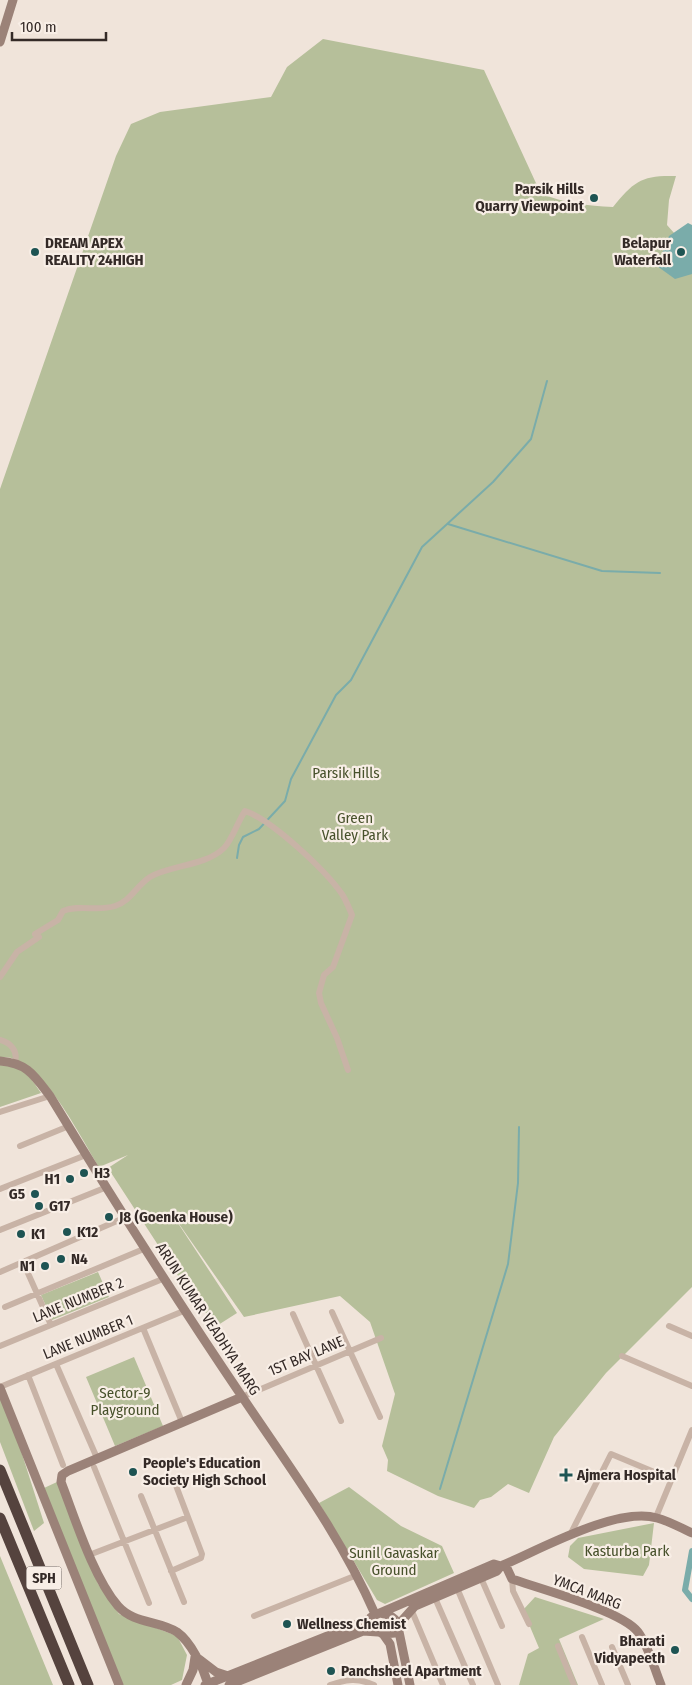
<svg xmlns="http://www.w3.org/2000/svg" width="692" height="1685" font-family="'Fira Sans Condensed',sans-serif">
<rect width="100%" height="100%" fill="#f0e4da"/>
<path fill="#b6bf9a" d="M323,39L484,70L541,194C566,203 587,206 613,207C634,181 642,175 676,176L669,200L667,225L682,242L692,259V1287L606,1373L554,1437L529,1493L508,1484L491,1497L480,1500L474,1508L438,1496L387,1471L388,1460L382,1446L395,1394L370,1322L340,1296L244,1317L170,1211L237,1313L215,1327L200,1304L197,1305L108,1168L128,1155L99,1167C82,1140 37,1048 0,1058V489L116,156L131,124L160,112L271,97L287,67Z
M0,1065C23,1066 29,1075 41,1093L0,1107Z
M98,1272L109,1297L52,1320L41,1295Z
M134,1357L163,1426L115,1446L86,1377Z
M0,1385L44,1523L34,1531L0,1442Z
M57,1482L98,1584L119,1614L177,1636L187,1655L182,1680L171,1685H123L44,1488Z
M349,1487L401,1526L442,1546L454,1573L385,1604L377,1600L319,1503Z
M654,1523L649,1565L643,1576L584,1569L568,1557L570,1546L578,1538Z
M0,1556L53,1685H0Z
M535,1597L604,1619L559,1639L578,1685H519L528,1654L539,1648L523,1610Z"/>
<path fill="#7aacaa" d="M688,223L692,225V274L675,279L657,266L669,236Z"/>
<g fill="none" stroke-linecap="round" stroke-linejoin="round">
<path stroke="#7aacaa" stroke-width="2" d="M448,524L602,571L660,573
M237,858L239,845L243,837L259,829L285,801L291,779L336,695L351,680L422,547L493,482L531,439L547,381
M440,1489L508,1264L518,1183L519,1127"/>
<path stroke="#7aacaa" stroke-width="6" d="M692,1551L685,1590L692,1599"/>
<path stroke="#c8b3a6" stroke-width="6" d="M0,977L17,952L39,937L35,934L58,920L63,911C80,904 97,912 115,906C131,901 136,886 150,877C170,865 206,866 224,848C232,840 238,821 245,811C272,820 325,870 342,894C346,900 349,908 352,915L333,967L324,975L319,993L321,1003L337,1038L348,1070
M0,1040C11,1043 18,1051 15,1062
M0,1112L50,1096
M20,1146L69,1126
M0,1189L86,1155
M0,1230L107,1187
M23,1262L51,1325
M0,1272L126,1217
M5,1307L146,1248
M332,1312L380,1417
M293,1314L341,1421
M669,1326L692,1336
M143,1328L182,1422
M0,1346L165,1278
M622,1356L692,1386
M56,1364L97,1458
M28,1375L63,1465
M0,1387L186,1310
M242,1397L381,1338
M94,1467L149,1603
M141,1496L184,1602
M656,1517L692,1430
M570,1535L611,1454L671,1479
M89,1555L188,1517
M171,1571L201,1558L202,1554L175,1483
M481,1578L502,1626
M512,1579L513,1591L529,1624
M457,1588L498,1685
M435,1598L473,1685
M411,1609L443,1685
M254,1616L357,1575
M582,1637L602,1685
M558,1646L574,1685
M612,1647L628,1685
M330,1685C347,1679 358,1678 374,1685"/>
<path stroke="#9b8278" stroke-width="9" d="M0,42L13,0
M0,1061C27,1063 34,1075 50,1096C112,1198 176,1299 243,1398C290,1468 341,1536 375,1614
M0,1388L119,1685
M505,1564L512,1579C541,1589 622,1611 638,1632C649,1647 654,1668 661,1685
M380,1613L494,1564L501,1566
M380,1613C388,1614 398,1618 398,1627L395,1633L383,1634L371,1627V1617Z
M398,1625L415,1606L497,1571L501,1566C539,1550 617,1506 657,1518C669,1521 681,1528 692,1533
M398,1627L410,1685
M383,1634L390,1644L398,1685
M199,1659L216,1672L228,1676
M208,1684C203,1667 191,1642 177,1632C158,1620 134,1624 118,1606C93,1577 75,1518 61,1482L62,1475L68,1471L242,1397
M186,1685L193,1670L195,1657
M205,1685L370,1619
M229,1685L363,1631L378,1632"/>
<path stroke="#55433e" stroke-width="11" d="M0,1470L88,1685
M0,1518L69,1685"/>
</g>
<g fill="#1e5453" stroke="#f8eee6" stroke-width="2">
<circle cx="594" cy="198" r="5"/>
<circle cx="35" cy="252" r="5"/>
<circle cx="681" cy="252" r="5"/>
<circle cx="84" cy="1173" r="5"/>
<circle cx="70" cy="1179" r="5"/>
<circle cx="35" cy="1194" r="5"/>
<circle cx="39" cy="1206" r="5"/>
<circle cx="109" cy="1217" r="5"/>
<circle cx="67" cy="1232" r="5"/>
<circle cx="21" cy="1234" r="5"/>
<circle cx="61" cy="1259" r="5"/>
<circle cx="45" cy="1266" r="5"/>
<circle cx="133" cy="1472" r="5"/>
<path d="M563.5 1467.5h5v5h5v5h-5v5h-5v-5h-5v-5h5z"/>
<circle cx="287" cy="1624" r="5"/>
<circle cx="675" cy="1650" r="5"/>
<circle cx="331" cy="1671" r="5"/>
</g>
<g text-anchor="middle" stroke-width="4.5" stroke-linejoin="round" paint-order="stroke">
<rect fill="#f8eee6" stroke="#6f6560" stroke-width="1" x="26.5" y="1566.5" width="35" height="23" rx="4"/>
<g font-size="14" font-weight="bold" fill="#342a27">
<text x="44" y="1583">SPH</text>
</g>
<g font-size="15" font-weight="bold" fill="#342a27" stroke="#f8eee6" text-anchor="start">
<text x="584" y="194" text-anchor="end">Parsik Hills<tspan x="584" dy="17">Quarry Viewpoint</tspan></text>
<text x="45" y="248">DREAM APEX<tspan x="45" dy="17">REALITY 24HIGH</tspan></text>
<text x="671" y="248" text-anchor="end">Belapur<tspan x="671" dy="17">Waterfall</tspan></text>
<text x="94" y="1178">H3</text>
<text x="60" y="1184" text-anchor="end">H1</text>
<text x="25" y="1199" text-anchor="end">G5</text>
<text x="49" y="1211">G17</text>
<text x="119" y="1222">J8 (Goenka House)</text>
<text x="77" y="1237">K12</text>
<text x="31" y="1239">K1</text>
<text x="71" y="1264">N4</text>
<text x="35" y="1271" text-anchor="end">N1</text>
<text x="143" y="1468">People's Education<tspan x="143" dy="17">Society High School</tspan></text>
<text x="577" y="1480">Ajmera Hospital</text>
<text x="297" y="1629">Wellness Chemist</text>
<text x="665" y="1646" text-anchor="end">Bharati<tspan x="665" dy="17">Vidyapeeth</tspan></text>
<text x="341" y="1676">Panchsheel Apartment</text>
</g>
<g font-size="15" fill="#47512b" stroke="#f8eee6">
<text x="346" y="778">Parsik Hills</text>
<text x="355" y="823">Green<tspan x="355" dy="17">Valley Park</tspan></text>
<text x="125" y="1398">Sector-9<tspan x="125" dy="17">Playground</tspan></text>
<text x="627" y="1556">Kasturba Park</text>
<text x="394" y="1558">Sunil Gavaskar<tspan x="394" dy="17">Ground</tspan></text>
</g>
<g font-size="15" fill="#342a27" stroke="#f8eee6">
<text transform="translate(78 1300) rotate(-22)" y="5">LANE NUMBER 2</text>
<text transform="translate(208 1319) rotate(57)" y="5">ARUN KUMAR VEADHYA MARG</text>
<text transform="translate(88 1337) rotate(-22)" y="5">LANE NUMBER 1</text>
<text transform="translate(306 1356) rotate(-23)" y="5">1ST BAY LANE</text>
<text transform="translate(587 1592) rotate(21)" y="5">YMCA MARG</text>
</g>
</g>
<path d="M12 32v8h94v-8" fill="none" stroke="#342a27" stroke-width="2.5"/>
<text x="20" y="32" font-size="15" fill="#342a27" stroke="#f8eee6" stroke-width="4" paint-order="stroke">100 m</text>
</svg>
